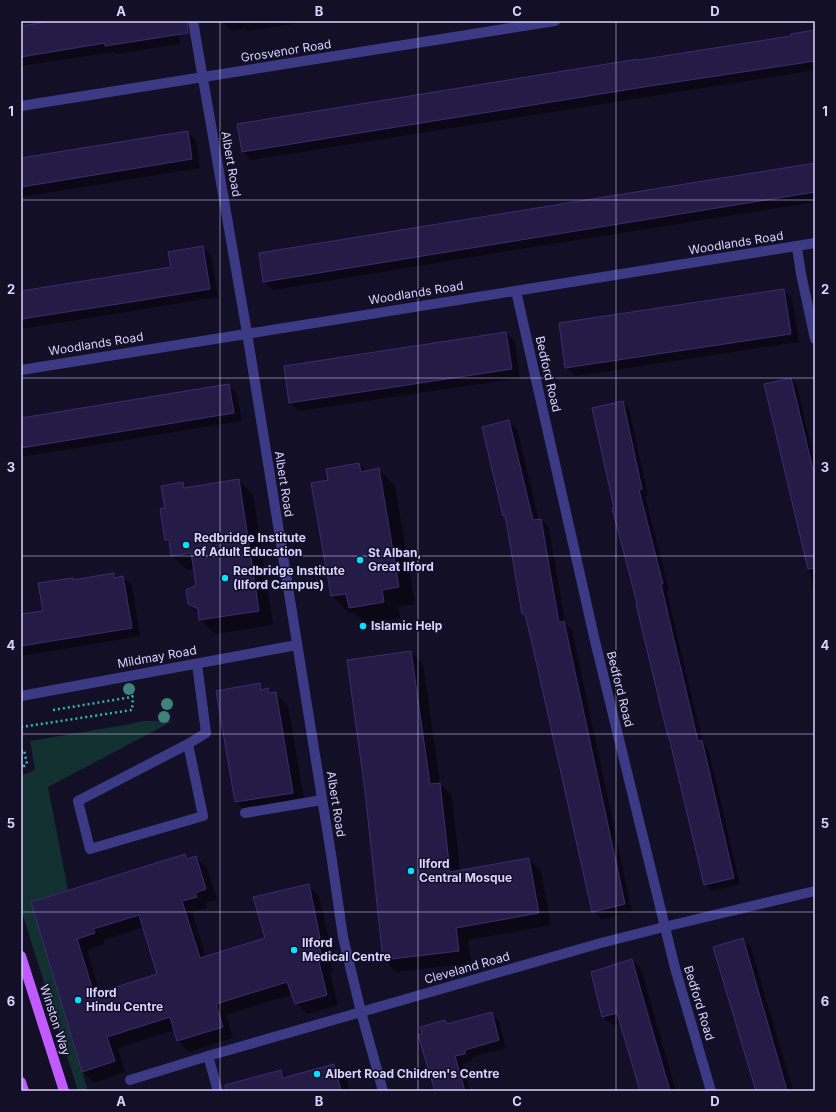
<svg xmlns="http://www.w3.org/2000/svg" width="836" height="1112" font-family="Inter,sans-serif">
<rect width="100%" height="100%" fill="#130f26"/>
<path fill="#12302f" d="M142,721H173L48,787L68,890L31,902L88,1091H78L21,909V775L31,772L35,769L30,741L130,724Z"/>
<path fill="#0007" fill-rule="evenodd" d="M60,21H177L180,44L115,54L113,52L21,66V28Z
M222,21H312L248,31L245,28L231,31Z
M815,31V70L251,160L242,151L639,61L792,36Z
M187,132L196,140L200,168L21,197V158Z
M815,162V202L496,253L273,290L264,281Z
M203,247L211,256L218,297L21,329V291L172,268Z
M784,290L792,299L799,342L575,376L566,367Z
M506,333L515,342L520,378L299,411L290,403Z
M791,379L797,385L815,463V596L765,385Z
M228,385L237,394L242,421L21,457V419Z
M622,402L629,408L648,496H645L669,590L667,591L675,627L703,743L708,748L740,884L711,891L705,884L671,739L668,737L616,508Z
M509,421L517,429L539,520H541L549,528L565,623L572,630L632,912L601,919L593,911L527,618L523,614L507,518L504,515Z
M359,464L367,472L378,469L395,486L415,604L398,607L400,618L366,624L354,612L349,613L332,596L313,484L329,481Z
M239,480L253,495L273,625L215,634L200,620L199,614L188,603L197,585L195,569L187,570L172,556L171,545L165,540L166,509L182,483L187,488Z
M113,574L117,578L123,577L132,586L140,636L21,656V615L44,611L72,579L74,581Z
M411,652L423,664L440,784L452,796L460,871L529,859L541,871L551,925L468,940L471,963L396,972L384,959Z
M259,684L265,690L268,689L272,693H275L288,706L305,805L249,814L236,802Z
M185,855L190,859L196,858L207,868L217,900L205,903L207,908L192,912L206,957L266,938L308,885L319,896L331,949L328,951L333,971L330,972L338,1005L307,1014L296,1003L293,994L226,1015L233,1038L189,1052L178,1041L175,1030L118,1048L125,1072L94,1083L83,1072L32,902ZM144,927L158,974L100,993L87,950L105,944L103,940Z
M742,939L751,948L793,1091H756Z
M632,960L641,969L676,1091H641L621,1023L612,1025L603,1017Z
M491,1013L499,1021L506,1048L472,1057V1061L462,1064L470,1091H436L445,1021L449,1025Z
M333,1066L347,1079L350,1091H242L281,1071L287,1078Z"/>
<path fill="#241b47" stroke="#3b2d73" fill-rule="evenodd" d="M52,21H187L188,33L105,46V43L21,57V26Z
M815,30V61L650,86L242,152L237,124L638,59L639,60L670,55L791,36V34Z
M188,131L192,159L21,187V158Z
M815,163V192L263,282L259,253Z
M203,246L210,289L131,302L21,319V291L171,267L168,252Z
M784,289L791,334L565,368L559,323Z
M506,332L512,369L289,403L284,366Z
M791,378L815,478V568L808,569L764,384Z
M229,384L234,413L21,448V418Z
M623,401L642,489L639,490L663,584H661L669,619L698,741L702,740L734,878L704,885L669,737H668L636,604L637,603L612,508H614L592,408Z
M509,420L533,520L541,519L559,623L564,621L625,904L592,912L534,652L525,614H522L505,515L503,516L482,427Z
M359,463L361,472L379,468L399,587L382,590L384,602L349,608L346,594L331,596L311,483L328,480L326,469Z
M239,479L259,611L199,620L198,609L188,604L186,590L196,585L191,553L171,556L169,540H165L160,509L165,508L161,486L183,482L184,488Z
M114,573V578L123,576L132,628L21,646V614L43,611L38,583L73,578V580Z
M411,651L430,784L440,783L450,872L529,858L539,913L456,928L459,951L383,960L365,791L347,660Z
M260,683L261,690L268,688L269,693L276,692L293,793L235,802L216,691Z
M185,854L187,859L196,856L206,889L195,893L197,897L182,901L200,958L265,938L253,897L309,884L320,938L317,940L323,960L319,962L327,995L295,1004L287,982L216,1004L223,1027L177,1041L170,1017L107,1037L115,1061L82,1072L31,902ZM139,915L157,974L94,994L77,939L95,933L93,929Z
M743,938L782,1073L787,1091H756L713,947Z
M632,959L645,1005L670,1091H640L617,1013L602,1017L591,972Z
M492,1012L499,1040L465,1050V1054L455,1056L465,1091H435L418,1035L422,1034L420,1027L445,1020L447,1024Z
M334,1064L341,1091H226L225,1085L281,1070L283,1078Z"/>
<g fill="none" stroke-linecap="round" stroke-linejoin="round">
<path stroke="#2fb8b0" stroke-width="2.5" stroke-dasharray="2 3" stroke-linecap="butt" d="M53,710L132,697L134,693
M21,727L132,710L133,697
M21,751L24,750L27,764L21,768"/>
<path stroke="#3d3a85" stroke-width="10" d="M188,744L203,816L90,849L78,801L188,744L206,733L197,664
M245,813L322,800
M208,1056L218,1091"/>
<path stroke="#3d3a85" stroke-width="10" d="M193,21L247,333L331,854L343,937L361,1012L383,1091
M21,106L555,21
M797,247L801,274L815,339
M516,291L595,641L675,968L711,1091
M21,370L815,243
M21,696L297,645
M130,1080L208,1056L601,943L664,927L815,891"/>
<path stroke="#c25bff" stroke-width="10" d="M21,956L64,1091
M21,1082L24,1091"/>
</g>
<g fill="#3d827b">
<circle cx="129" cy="689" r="6"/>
<circle cx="167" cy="704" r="6"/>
<circle cx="164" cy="717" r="6"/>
</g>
<path fill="none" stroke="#d9d4ff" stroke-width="1" stroke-opacity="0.55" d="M220,21V1091M418,21V1091M616,21V1091M21,200H815M21,378H815M21,556H815M21,734H815M21,912H815"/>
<g fill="#00e5ff" stroke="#130f26" stroke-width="1.5">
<circle cx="186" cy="545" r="4"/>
<circle cx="360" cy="560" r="4"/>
<circle cx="225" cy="578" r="4"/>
<circle cx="363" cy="626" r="4"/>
<circle cx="411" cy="871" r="4"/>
<circle cx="294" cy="950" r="4"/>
<circle cx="78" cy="1000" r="4"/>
<circle cx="317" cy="1074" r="4"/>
</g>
<g text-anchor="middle" stroke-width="3" stroke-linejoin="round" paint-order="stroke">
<g font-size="12" fill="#d9d4ff" stroke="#130f26">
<text transform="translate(286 51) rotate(-9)" y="4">Grosvenor Road</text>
<text transform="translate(231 164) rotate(80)" y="4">Albert Road</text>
<text transform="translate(736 243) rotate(-9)" y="4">Woodlands Road</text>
<text transform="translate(416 293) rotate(-9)" y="4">Woodlands Road</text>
<text transform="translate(96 344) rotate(-9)" y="4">Woodlands Road</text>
<text transform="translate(548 374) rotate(77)" y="4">Bedford Road</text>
<text transform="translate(284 484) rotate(81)" y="4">Albert Road</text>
<text transform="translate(157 657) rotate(-10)" y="4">Mildmay Road</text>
<text transform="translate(620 689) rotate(76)" y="4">Bedford Road</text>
<text transform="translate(336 804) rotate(81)" y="4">Albert Road</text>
<text transform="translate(467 968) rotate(-16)" y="4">Cleveland Road</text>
<text transform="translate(699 1003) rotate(73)" y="4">Bedford Road</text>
<text transform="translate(55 1020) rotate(72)" y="4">Winston Way</text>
</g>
<g font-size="12" font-weight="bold" fill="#d9d4ff" stroke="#130f26" text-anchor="start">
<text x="194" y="542">Redbridge Institute<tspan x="194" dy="14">of Adult Education</tspan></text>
<text x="368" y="557">St Alban,<tspan x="368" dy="14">Great Ilford</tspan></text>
<text x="233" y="575">Redbridge Institute<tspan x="233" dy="14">(Ilford Campus)</tspan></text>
<text x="371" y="630">Islamic Help</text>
<text x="419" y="868">Ilford<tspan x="419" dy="14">Central Mosque</tspan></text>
<text x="302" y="947">Ilford<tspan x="302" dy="14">Medical Centre</tspan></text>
<text x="86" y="997">Ilford<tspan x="86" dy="14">Hindu Centre</tspan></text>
<text x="325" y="1078">Albert Road Children's Centre</text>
</g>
</g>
<rect width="836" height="1112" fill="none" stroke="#130f26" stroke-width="44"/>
<rect x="22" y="22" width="792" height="1068" fill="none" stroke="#d9d4ff" stroke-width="1.5"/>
<g font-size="13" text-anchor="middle" font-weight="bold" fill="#d9d4ff">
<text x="121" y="16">A</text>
<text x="319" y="16">B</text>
<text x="517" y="16">C</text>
<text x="715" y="16">D</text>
<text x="11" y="116">1</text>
<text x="825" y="116">1</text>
<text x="11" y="294">2</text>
<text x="825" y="294">2</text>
<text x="11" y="472">3</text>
<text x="825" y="472">3</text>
<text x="11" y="650">4</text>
<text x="825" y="650">4</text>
<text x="11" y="828">5</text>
<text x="825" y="828">5</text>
<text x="11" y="1006">6</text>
<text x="825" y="1006">6</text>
<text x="121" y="1106">A</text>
<text x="319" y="1106">B</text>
<text x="517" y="1106">C</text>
<text x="715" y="1106">D</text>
</g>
</svg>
